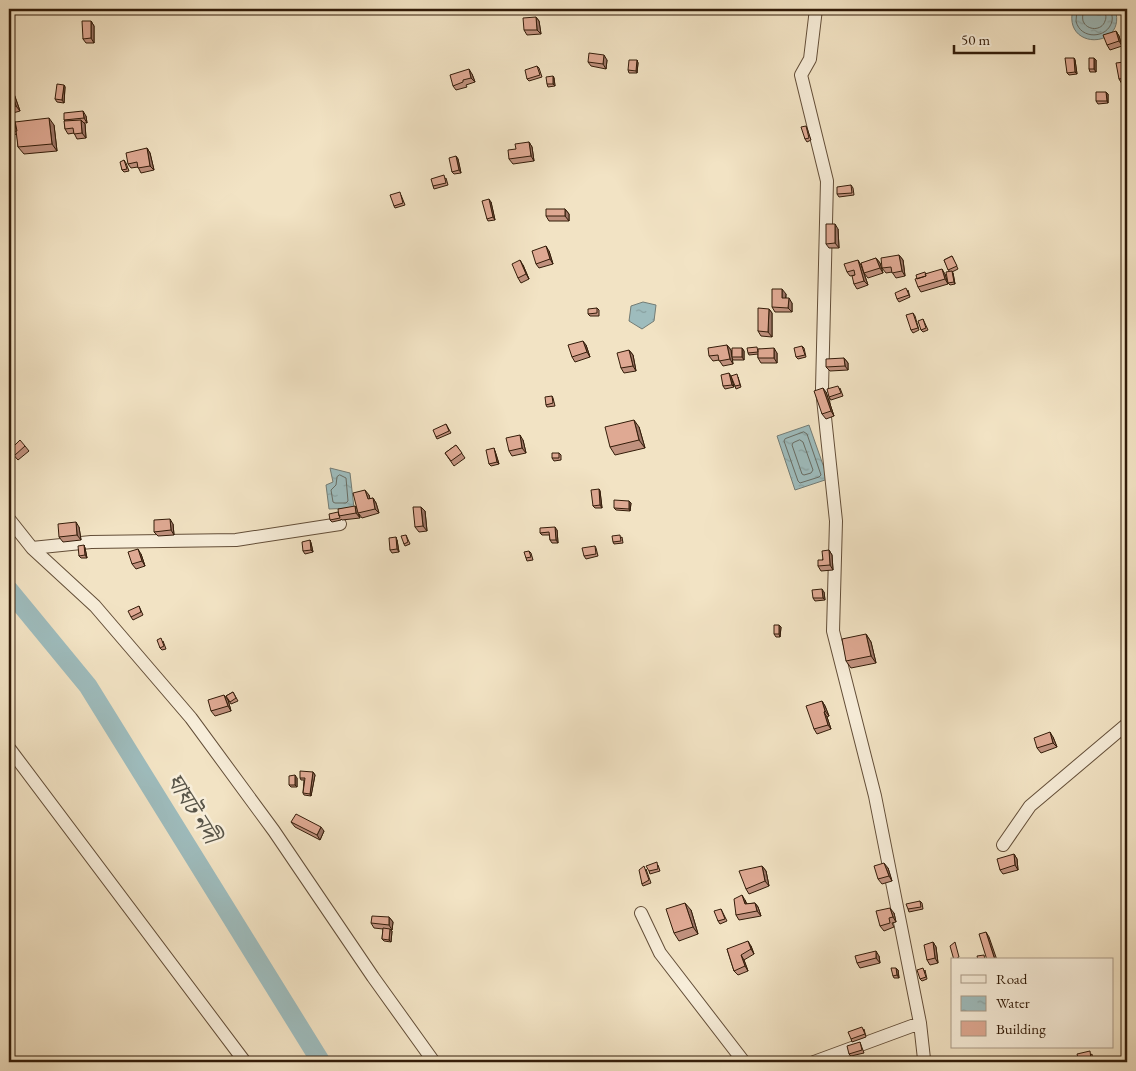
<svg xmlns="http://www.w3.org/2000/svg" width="1136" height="1071" font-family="'EB Garamond','Noto Serif Bengali',serif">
<defs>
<pattern id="water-ripples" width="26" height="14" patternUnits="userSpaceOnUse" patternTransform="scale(1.25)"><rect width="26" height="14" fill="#9ebcbd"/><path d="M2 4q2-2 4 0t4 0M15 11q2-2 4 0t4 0" fill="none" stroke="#89a1a1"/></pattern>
</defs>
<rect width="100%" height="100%" fill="#f2e3c4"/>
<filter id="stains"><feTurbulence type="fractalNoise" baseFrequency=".004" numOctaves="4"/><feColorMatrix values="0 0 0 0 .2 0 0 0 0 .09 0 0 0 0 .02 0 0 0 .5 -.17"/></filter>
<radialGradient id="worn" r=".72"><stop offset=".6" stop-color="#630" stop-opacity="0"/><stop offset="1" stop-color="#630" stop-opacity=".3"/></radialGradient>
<path fill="url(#water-ripples)" stroke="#737c75" d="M1073,9H1115C1128,49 1062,51 1073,9Z
M643,302L656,305L654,321L642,329L629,321L631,306Z
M809,425L828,479L795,490L777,436Z
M330,468L350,473L354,508L329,509L326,485L333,482Z"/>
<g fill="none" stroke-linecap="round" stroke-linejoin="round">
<path stroke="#686c63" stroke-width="1" d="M1077,9C1077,13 1076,17 1076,21C1080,40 1108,39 1112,21C1113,17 1111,13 1111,9
M1084,9C1083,13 1082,17 1083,21C1087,31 1102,31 1105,21C1107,17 1105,13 1105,9
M804,432L807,434L821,475L819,477L800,483L798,481L784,441L785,439Z
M800,440L803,442L813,470L811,473L804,475L802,474L792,445L793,443Z
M340,475L346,478L348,501L346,503H335L333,502L331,490L336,485L337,477Z"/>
<path stroke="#9ebcbd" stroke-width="19" d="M9,590L88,686L321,1062"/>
<defs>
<path id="minor" d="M816,9L810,59L801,75L827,181L822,389L836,521L833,631L875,796L920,1023L924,1059L926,1062
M9,519L32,548L95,606L191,718L274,831L373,977L434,1062
M32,548L91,542L236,540L340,524
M9,748L245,1062
M1003,845L1030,806L1127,724
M641,913L660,953L744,1062
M814,1062L920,1023"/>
</defs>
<use href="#minor" stroke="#634e38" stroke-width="14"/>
<use href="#minor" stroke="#f7edd9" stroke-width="12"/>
</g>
<path fill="#c0917e" stroke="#331c09" d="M522,9H532L533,11L524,12Z
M599,9H612V10L601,12Z
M536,17L539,21L541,34L527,35L524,30Z
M91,21L94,26V43H86L83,39Z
M1116,31L1119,36L1122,46L1110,50L1107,45Z
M1074,58L1075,60L1077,74L1069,75L1067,73Z
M607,60L606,69L591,66L588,62Z
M637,60L638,63L637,73H629L628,70Z
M1096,60V72H1090L1089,69Z
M537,66L539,68L542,77L529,81L527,79Z
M1127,66V83L1122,84L1119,79Z
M472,74L475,82L466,85L467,87L456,90L453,86Z
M553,76L554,78L555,86L548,87L547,84Z
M64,85L65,87L64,103L57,102L55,99Z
M13,91L20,111L13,113L10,108Z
M1106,92L1108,94V103L1098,104L1096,101Z
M86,116L87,123H84L85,124L86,138L77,139L74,133L68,134L65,129V121L64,120Z
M9,123L54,125L57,151L24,154L18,147L17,134L13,135L11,132Z
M806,126L807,128L811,140L807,142L805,139Z
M529,142L532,147L534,161L513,164L509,159L516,149Z
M147,148L150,153L154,170L141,173L138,167L131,168L128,164Z
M456,156L458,159L461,173L454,174L452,172Z
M124,160L126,163L129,171L124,172L122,170Z
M446,178L448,185L434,189L433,186Z
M851,185L853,188L854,195L839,197L837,194Z
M9,192H12L13,195L14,205L9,206Z
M401,195L405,205L395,208L394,206Z
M491,202L495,220L488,221L487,219Z
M565,209L569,214V221H549L546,216Z
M838,229L839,248H829L826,244Z
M549,251L553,264L539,268L536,264Z
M899,255L903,260L905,276L896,278L892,272L886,273L882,268Z
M952,256L958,269L952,272L953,273L955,284L950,285L948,283L949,271L944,260Z
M876,258L880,263L883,273L868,278L864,273L862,267L868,285L857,289L854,284L855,275L850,276L847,272L861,264Z
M523,265L529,279L521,283L518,278Z
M926,274H945L948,284L921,292L918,287Z
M908,290L910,297L899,302L897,299Z
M786,294V298L792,303V312H775L772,307Z
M597,308L599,310V316H590L588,314Z
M769,309L772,313V337L761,336L758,331Z
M913,313L915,316L919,330L913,333L911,330Z
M923,319L928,330L923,332L921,330Z
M586,345L590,357L575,362L572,357Z
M727,345L731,350L732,356L742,348L744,351V360H733L732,358L733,364L723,366L719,360L713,361L709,356Z
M802,346L804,348L806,357L798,359L796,357Z
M759,349L777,353V363H761L758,358V354L749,355L748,353Z
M629,350L633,355L636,371L624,373L621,368Z
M844,358L848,363V370L830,371L826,367Z
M731,376L734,387L725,389L723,386Z
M738,377L741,387L736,389L735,386Z
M840,388L843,396L831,400L829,397Z
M826,392L834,416L826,419L822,414Z
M552,396L553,398L555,406L547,407L546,405Z
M446,424L451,433L437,439L436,437Z
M639,427L645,448L615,455L610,447Z
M9,438L15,445L25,446L29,451L18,460L9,450Z
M523,440L526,453L512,456L509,451Z
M456,445L465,458L454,466L445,453Z
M495,451L499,464L491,466L489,464Z
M559,453L561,455V460L554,461L552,458Z
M599,489L600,491L602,508H595L593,506Z
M369,495L370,499L373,498L376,503L379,513L362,518L359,514L360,518L342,520L341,519V520L332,522L330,520L357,508Z
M629,501L631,503L630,511L616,510L614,508Z
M425,511L427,531L419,532L415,527Z
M173,524L174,535L158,536L154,532Z
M79,527L81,540L63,542L59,537Z
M557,530L558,543H552L550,540V535H542L540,533Z
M406,535L410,544L405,546L404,544Z
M622,537L623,543L614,544L613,542Z
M310,540L311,543L313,552L305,554L303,551Z
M397,540L399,552L392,553L390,550Z
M84,545L85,548L87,558H81L79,556Z
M595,546L596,548L598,556L586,559L584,556Z
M829,550L832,555L833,570L821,571L818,566Z
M529,551L531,553L533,560L527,561L526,558Z
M141,554L145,566L136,569L132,564Z
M824,592L825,600L815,601L813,598Z
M139,606L143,615L133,620L131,617Z
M781,627L780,637H776L774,634Z
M866,634L871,642L876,663L851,668L846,661Z
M163,641L166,649L162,650L160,648Z
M233,692L238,701L231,704L226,696Z
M228,700L231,711L215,716L211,711Z
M822,701L825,706L829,716L827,717L831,729L817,734L814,729Z
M1053,737L1057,747L1041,753L1037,748Z
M313,772L315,775L311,796L304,795L303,793L304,780H301L300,778Z
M297,778V787H291L289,785Z
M291,822L324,831L320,840L295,827Z
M1014,854L1017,859L1018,870L1003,874L1000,870Z
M658,865L660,871L650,874L649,871Z
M762,866L766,871L769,886L749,894L746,889Z
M888,868L892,881L882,884L878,879Z
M646,869L651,883L643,886L642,884Z
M745,900L747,904L755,903L758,907L761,916L739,920L736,915Z
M920,901L922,903L923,909L909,912L908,909Z
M721,909L727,921L720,924L718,921Z
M691,910L698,934L679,941L674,933Z
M894,913L896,922L892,923L894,927L884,931L880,926Z
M389,917L393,922L392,930H391L392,931L391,942L384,941L382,939L383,929L374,928L371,923Z
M933,942L936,947L938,963L930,965L927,960Z
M751,946L754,954L744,960L748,971L738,975L734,971L727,949Z
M879,956L880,963L860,968L857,963Z
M896,968L898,970L899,978H894L893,976Z
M925,970L927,979L922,981L920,979Z
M864,1029L866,1037L852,1042L851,1039Z
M860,1042L861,1045L864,1053L851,1056L849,1054Z
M1092,1054L1093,1062H1079Z"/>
<path fill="#9c7667" stroke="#331c09" d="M536,17L539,21L541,34L537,30Z
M91,21L94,26V43L91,38Z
M1116,31L1119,36L1122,46L1119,41Z
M604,55L607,60L606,69L603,64Z
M1074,58L1075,60L1077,74L1075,72Z
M1094,58L1096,60V72L1094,69Z
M637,60L638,63L637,73L636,71Z
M1124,62L1127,66V78Z
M469,69L472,74L475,82L471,78Z
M553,76L554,78L555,86L553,84Z
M64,85L65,87L64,103L62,100Z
M10,87L13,91L20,111L16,106Z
M1106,92L1108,94V103L1107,101Z
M83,111L86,116L87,123L84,118Z
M49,118L54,125L57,151L52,144Z
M81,120L85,124L86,138L82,133Z
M529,142L532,147L534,161L531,156Z
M147,148L150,153L154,170L150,166Z
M456,156L458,159L461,173L459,170Z
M12,192L13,195L14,205L13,203Z
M489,199L491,202L495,220L493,217Z
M565,209L569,214V221L565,216Z
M835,224L838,229L839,248L835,243Z
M546,246L549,251L553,264L550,259Z
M899,255L903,260L905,276L902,271Z
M876,258L880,263L883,273L880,268Z
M520,260L523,265L529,279L526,274Z
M858,260L861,265L868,285L864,281Z
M942,269L945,274L948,284L945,279Z
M952,271L953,273L955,284L954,282Z
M782,289L786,294L785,303L782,298Z
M789,298L792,303V312L788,308Z
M769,309L772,313V337L768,332Z
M583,341L586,345L590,357L587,352Z
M727,345L731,350L733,364L730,359Z
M742,348L744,351V360L742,357Z
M774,348L777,353V363L774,358Z
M629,350L633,355L636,371L633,366Z
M844,358L848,363V370L845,366Z
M729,373L731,376L734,387L732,385Z
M823,388L826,392L834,416L831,411Z
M634,420L639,427L645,448L639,440Z
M520,435L523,440L526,453L522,448Z
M494,448L495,451L499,464L497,462Z
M599,489L600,491L602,508L600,505Z
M365,490L369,495L371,504L368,499Z
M373,498L376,503L379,513L375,509Z
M629,501L631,503L630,511L629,509Z
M355,506L359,511L358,513L360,518L356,513Z
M421,507L425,511L427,531L423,526Z
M170,519L173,524L174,535L171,530Z
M76,522L79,527L81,540L77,535Z
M555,527L557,530L558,543L556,540Z
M396,537L397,540L399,552L397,549Z
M310,540L311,543L313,552L311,550Z
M84,545L85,548L87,558L85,555Z
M138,549L141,554L145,566L142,561Z
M829,550L832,555L833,570L830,565Z
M822,589L824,592L825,600L823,598Z
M779,625L781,627L780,637L779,634Z
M866,634L871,642L876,663L871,656Z
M224,695L228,700L231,711L228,706Z
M822,701L825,706L829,716L825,711Z
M824,712L827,717L831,729L828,725Z
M1050,732L1053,737L1057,747L1053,743Z
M313,772L315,775L311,796L310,794Z
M295,775L297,778V787L295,785Z
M321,827L324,831L320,840L317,835Z
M1014,854L1017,859L1018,870L1015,865Z
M884,863L888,868L892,881L889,876Z
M762,866L766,871L769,886L765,881Z
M742,895L745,900L748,909L745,904Z
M685,903L691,910L698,934L693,927Z
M755,903L758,907L761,916L757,911Z
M890,908L894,913L896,922L893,917Z
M389,917L393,922L392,930L389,925Z
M390,929L392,931L391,942L389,940Z
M986,932L989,937L997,960H995Z
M748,941L751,946L754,954L751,949Z
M933,942L936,947L938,963L935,958Z
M876,951L879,956L880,963L876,958Z
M741,955L744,960L748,971L745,966Z
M896,968L898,970L899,978L897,975Z"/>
<path fill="#dfa993" stroke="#331c09" d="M536,17L537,30H524L523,18Z
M82,21H91V38L83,39Z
M1116,31L1119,41L1107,45L1103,35Z
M589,53L604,55L603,64L588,62Z
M1065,58H1074L1075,72L1067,73Z
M1089,58H1094V69H1089Z
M629,60H637L636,71L628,70Z
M1124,62L1127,78L1119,79L1116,63Z
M537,66L540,75L527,79L525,70Z
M469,69L471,78L463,80V82L453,86L450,75Z
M553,76V84H547L546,77Z
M57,84L64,85L62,100L55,99Z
M9,87H10L16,106L10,108L9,106Z
M1096,92H1106L1107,101H1096Z
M83,111L84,118L64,120V113Z
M49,118L52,144L18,147L15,122Z
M81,120L82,133L74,134L73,128L65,129L64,121Z
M15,121L17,131L11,132L9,123Z
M806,126L809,138L805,139L801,127Z
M529,142L531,156L509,159L508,150L516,149L515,144Z
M147,148L150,166L138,168L137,162L128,164L126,153Z
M456,156L459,170L452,172L449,158Z
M124,160L127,169L122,170L120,162Z
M444,175L446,183L433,186L431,179Z
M851,185L852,193L837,194V187Z
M9,192H12L13,203L9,204Z
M400,192L403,203L394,206L390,195Z
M489,199L493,217L487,219L482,201Z
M546,209H565V216H546Z
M826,224H835V243L826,244Z
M546,246L550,259L536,264L532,251Z
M899,255L902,271L892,273L891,267L882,268L881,258Z
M952,256L957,266L948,270L944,260Z
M876,258L880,268L864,273L861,263Z
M520,260L526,274L518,278L512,264Z
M858,260L864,281L854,284L852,276L855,275L854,270L847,272L844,264Z
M942,269L945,279L918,287L915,279L926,276L925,274Z
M952,271L954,282L948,283L946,272Z
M925,272L926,276L917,279L916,275Z
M906,288L909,295L897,299L895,293Z
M772,289H782V298H789L788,308L772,307Z
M597,308V313L588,314V309Z
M758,308L769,309L768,332L758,331Z
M913,313L918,328L911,330L906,315Z
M923,319L926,328L921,330L918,321Z
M583,341L587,352L572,357L568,345Z
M727,345L730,359L719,361L718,355L709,356L708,348Z
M802,346L805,355L796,357L794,348Z
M757,347L758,352L748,353L747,348Z
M732,348H742V357H732Z
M774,348V358H758V349Z
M629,350L633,366L621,368L617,353Z
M844,358L845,366L826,367V359Z
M729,373L732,385L723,386L721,375Z
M737,374L740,385L735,386L731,376Z
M838,386L841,393L829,397L827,389Z
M823,388L831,411L822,414L814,391Z
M552,396L553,403L546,405L545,397Z
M634,420L639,440L610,447L605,427Z
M446,424L449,431L436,437L433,430Z
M520,435L522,448L509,451L506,438Z
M9,438L15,445L20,440L25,446L15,455L9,449Z
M456,445L462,453L451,461L445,453Z
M494,448L497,462L489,464L486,450Z
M552,453H559V458H552Z
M599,489L600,505L593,506L591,490Z
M365,490L368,499L373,498L375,509L358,513L353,493Z
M614,500L629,501V509L614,508Z
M355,506L356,513L339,516L338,509Z
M413,507H421L423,526L415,527Z
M338,512L340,518L330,520L329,514Z
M170,519L171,530L154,532V520Z
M76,522L77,535L59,537L58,524Z
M555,527L556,540H550L549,532L540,533V528Z
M406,535L408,542L404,544L401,536Z
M620,535L621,541L613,542L612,536Z
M396,537L397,549L390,550L389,538Z
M310,540L311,550L303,551L302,542Z
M84,545L85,555L79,556L78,546Z
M595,546L596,554L584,556L582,548Z
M138,549L142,561L132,564L128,552Z
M829,550L830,565L818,566V560H823L822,551Z
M529,551L531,557L526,558L524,552Z
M822,589L823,598H813L812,590Z
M139,606L141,612L131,617L128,611Z
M774,625H779V634H774Z
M866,634L871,656L846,661L842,639Z
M161,638L164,646L160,648L157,640Z
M233,692L236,698L230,702L226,696Z
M224,695L228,706L211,711L208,700Z
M822,701L825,711L824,712L828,725L814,729L806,706Z
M1050,732L1053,743L1037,748L1034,738Z
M300,771L313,772L310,794L303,793L305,778H300Z
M295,775V785H289V776Z
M296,814L321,827L317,835L291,822Z
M1014,854L1015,865L1000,870L997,859Z
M657,862L658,869L649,871L646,866Z
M884,863L889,876L878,879L874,866Z
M644,866L649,880L642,884L639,870Z
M762,866L765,881L746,889L739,871Z
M742,895L745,904L755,903L757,911L736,915L734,899Z
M920,901L921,907L908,909L906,904Z
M685,903L693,927L674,933L666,909Z
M890,908L893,917L889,918L890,923L880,926L876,911Z
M721,909L725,919L718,921L714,911Z
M372,916L389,917V925L371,923Z
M383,928L390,929L389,940L382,939Z
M986,932L995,960H987L979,934Z
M748,941L751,949L741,955L745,966L734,971L727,949Z
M933,942L935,958L927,960L924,945Z
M955,942L959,957L954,960L950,946Z
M876,951V958L857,963L855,956Z
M984,955L985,960H978L977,956Z
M891,968H896L897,975L893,976Z
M923,968L926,977L920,979L917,970Z
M862,1027L865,1034L851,1039L848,1032Z
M860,1042L862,1050L849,1054L847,1046Z
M1090,1051L1091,1059L1079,1062L1077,1054Z"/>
<g text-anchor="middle" stroke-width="5" stroke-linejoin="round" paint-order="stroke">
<g font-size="24" font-style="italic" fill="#585448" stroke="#f7edd9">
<text transform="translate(193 808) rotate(58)" y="8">ঘাঘট নদী</text>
</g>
</g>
<rect width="1136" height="1071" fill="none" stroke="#f2e3c4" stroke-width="30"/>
<rect x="10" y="10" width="1116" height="1051" fill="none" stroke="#331c09" stroke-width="2.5"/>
<rect x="15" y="15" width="1106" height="1041" fill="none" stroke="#331c09"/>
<rect x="951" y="958" width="162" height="90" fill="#f7edd9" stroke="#a99986"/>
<rect x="961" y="975" width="25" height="8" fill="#f7edd9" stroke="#a99986"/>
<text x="996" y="984" font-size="15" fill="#331c09">Road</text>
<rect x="961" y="996" width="25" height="15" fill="url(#water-ripples)" stroke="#a99986"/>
<text x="996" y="1008" font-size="15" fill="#331c09">Water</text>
<rect x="961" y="1021" width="25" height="15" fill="#dfa993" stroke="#a99986"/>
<text x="996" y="1034" font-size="15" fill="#331c09">Building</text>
<path d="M954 45v8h80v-8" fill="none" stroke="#331c09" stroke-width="2.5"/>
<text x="961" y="45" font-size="15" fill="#331c09" stroke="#f7edd9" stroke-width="4" paint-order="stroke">50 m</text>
<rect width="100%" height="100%" filter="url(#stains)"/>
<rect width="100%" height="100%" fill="url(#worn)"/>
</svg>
